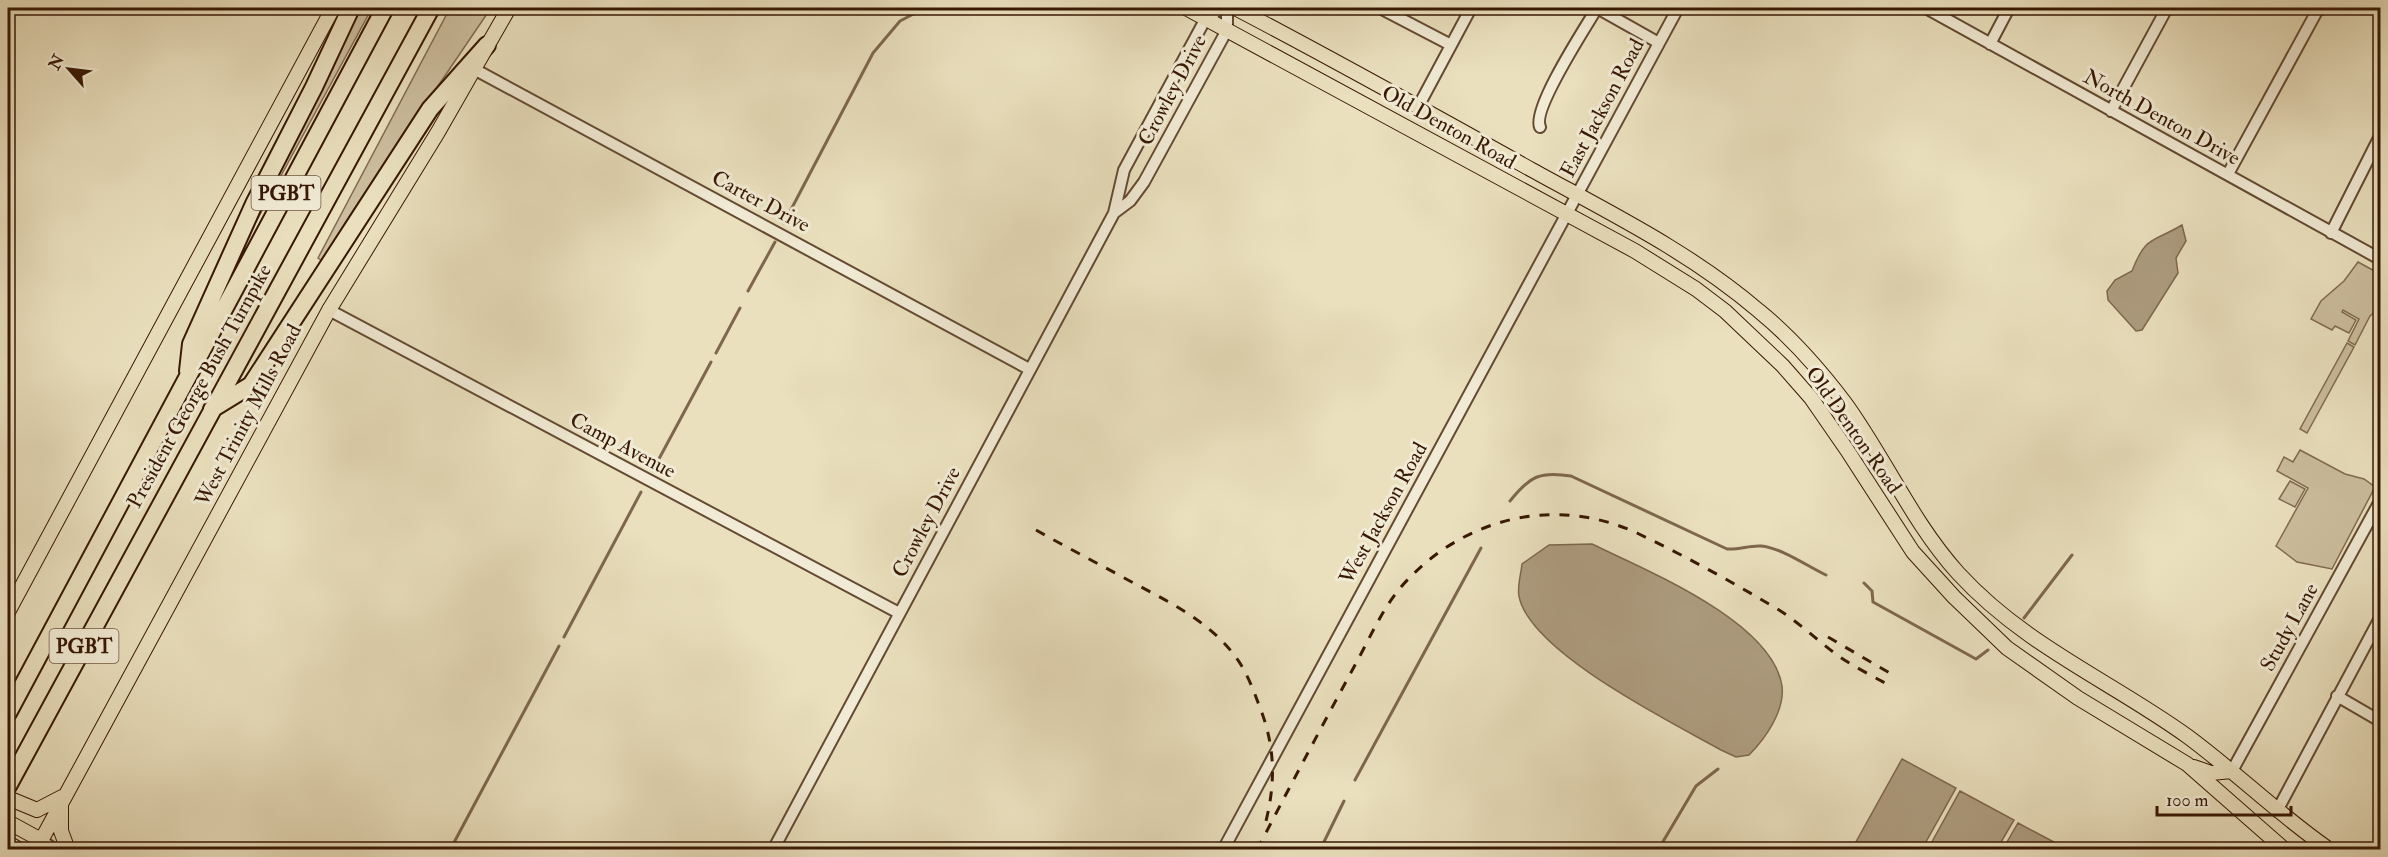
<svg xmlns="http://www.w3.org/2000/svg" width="2388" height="857" font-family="'IM FELL Double Pica',serif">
<rect width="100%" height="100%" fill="#eae0be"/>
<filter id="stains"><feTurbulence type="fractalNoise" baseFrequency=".00333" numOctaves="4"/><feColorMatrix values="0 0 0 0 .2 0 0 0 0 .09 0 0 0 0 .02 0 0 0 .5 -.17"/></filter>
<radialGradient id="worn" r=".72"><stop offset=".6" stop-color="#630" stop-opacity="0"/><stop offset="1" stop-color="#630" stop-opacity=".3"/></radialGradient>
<path fill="#ccbe9e" stroke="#826b51" stroke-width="1.5" d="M357,8H372L251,231L249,230Z
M450,8H491L353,211L322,261L318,258Z
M2358,262L2380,274V308L2370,316L2355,345L2348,341L2359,319L2343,310L2342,312L2356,320L2349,333L2335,326L2332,330L2311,319L2321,301L2344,281Z
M2347,343L2354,347L2307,433L2300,429Z
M2300,450L2345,474L2364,479L2375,487L2332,569L2297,562L2276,546L2308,488L2277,471L2284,457L2293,462Z
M2290,481L2305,489L2295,507L2279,499Z"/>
<path fill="#ad9c7f" stroke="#7e674e" stroke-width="1.5" d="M2182,225L2186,241L2176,258L2178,273L2142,330L2136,331L2108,300L2107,291L2115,280L2132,271C2146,235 2152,243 2182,225Z
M1592,544C1645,570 1772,621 1782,686C1785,711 1765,739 1749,755L1736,757L1721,750C1673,723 1529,652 1519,596C1517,587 1521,574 1522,564L1549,545Z
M1902,759L1956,788L1922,849H1852Z
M1960,791L2014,820L1997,849H1928Z
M2018,823L2067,849H2003Z"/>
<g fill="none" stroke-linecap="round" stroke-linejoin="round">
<path stroke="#7e674e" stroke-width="3" d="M784,223L873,53L900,21L925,8
M748,291L775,242
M716,353L740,308
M653,470L711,362
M1510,501C1530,476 1540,471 1571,476L1727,549C1739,550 1750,545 1761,546C1782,548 1807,566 1826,575
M1864,583L1872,591L1873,602L1976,659L1988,650
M2024,618L2072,555
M564,637L641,492
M1355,780L1481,548
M450,850L559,646
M1320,850L1344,801
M1407,850L1415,847L1419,850
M1658,850L1696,786L1718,769"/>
<defs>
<path id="minor" d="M1380,8L1451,45
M1597,8L1659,43
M1926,8L2380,259
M1990,44L2009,8
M474,69L1029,369
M1418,107L1471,8
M2111,111L2167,8
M1540,127C1532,109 1585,28 1597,8
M2228,174L2317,11L2323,8
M1114,213L1130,201L1144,182L1227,30V8
M2331,233L2380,136
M329,310L899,613
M2337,696L2380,721
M2232,771L2380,501
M2277,811L2380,618
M41,840L55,850
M773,850L1114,213L1124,170L1206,18L1222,8
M1223,850L1678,8"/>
<path id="major" d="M1186,8L1635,251L1696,289L1725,311L1783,366L1811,398L1847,450L1913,552L1954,597L2007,648L2078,698L2187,764L2285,850
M1235,8C1335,60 1433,115 1532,170C1610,213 1690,252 1759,311C1791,337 1820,370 1845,403C1885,458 1912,522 1958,573C2025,646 2109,680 2187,736C2236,772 2279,815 2330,850
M8,612L333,8
M2194,767L2211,773L2232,771
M8,798L37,810L62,797
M61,805V831L68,850
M8,822L41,840
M8,843L20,850
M36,850L329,310L438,132L509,8"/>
<path id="highway" d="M188,371L191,344L254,204L314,87L351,8
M212,409L251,385L430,109L487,45
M8,713L385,8
M8,786L431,8"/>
</defs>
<use href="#minor" stroke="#644a32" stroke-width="14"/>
<use href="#major" stroke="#381804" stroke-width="16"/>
<use href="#highway" stroke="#381804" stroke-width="20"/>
<use href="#minor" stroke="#f1ebd5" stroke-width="10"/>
<use href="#major" stroke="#eae0be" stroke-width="14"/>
<use href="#highway" stroke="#eae0be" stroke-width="16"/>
<path stroke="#381804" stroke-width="3" stroke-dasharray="10 10" stroke-linecap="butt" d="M1036,530C1066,547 1097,563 1128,580C1167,601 1208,620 1235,656C1246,670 1253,689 1259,705C1275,745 1276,780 1266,821
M1828,637L1893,675
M1257,850C1289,788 1322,726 1355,665C1369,640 1382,609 1401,587C1461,518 1555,494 1639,534C1687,557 1734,583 1779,610C1801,624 1819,642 1840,657C1855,667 1872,676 1887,684"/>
</g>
<g text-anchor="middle" stroke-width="6" stroke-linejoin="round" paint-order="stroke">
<g fill="#f1ebd5" stroke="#705743" stroke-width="1.5">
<rect x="251.5" y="176" width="69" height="34" rx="4.5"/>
<rect x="49.5" y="629" width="69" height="34" rx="4.5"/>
</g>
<g font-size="20" font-weight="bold" fill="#381804">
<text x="286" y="200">PGBT</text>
<text x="84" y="653">PGBT</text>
</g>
<g font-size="21" fill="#381804" stroke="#f1ebd5">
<text transform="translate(1172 90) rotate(-62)" y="7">Crowley Drive</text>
<text transform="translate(1602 108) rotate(-62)" y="7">East Jackson Road</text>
<text transform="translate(2162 117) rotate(29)" y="7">North Denton Drive</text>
<text transform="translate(1449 127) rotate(29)" y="7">Old Denton Road</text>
<text transform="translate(761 201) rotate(28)" y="7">Carter Drive</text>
<text transform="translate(199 386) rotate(-61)" y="7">President George Bush Turnpike</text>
<text transform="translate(248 415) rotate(-62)" y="7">West Trinity Mills Road</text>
<text transform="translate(1854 430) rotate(55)" y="7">Old Denton Road</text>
<text transform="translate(623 445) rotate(28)" y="7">Camp Avenue</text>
<text transform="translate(1383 513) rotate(-61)" y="7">West Jackson Road</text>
<text transform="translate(926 522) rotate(-62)" y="7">Crowley Drive</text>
<text transform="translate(2289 627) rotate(-61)" y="7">Study Lane</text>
</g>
</g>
<rect width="2388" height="857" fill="none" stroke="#eae0be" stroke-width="30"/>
<rect x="9" y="9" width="2370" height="839" fill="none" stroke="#381804" stroke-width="3"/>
<rect x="15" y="15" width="2358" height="827" fill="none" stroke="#381804" stroke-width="1.5"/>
<g transform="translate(69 69) rotate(298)" stroke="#f1ebd5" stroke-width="4.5" paint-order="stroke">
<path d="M0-4.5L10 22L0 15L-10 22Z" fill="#381804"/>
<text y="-9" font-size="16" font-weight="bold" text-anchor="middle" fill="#381804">N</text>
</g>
<path d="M2157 806v9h134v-9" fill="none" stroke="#381804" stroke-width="3"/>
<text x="2166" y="806" font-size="18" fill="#381804" stroke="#f1ebd5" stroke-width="4.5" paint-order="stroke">100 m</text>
<rect width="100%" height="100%" filter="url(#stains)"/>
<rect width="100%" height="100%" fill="url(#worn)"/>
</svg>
